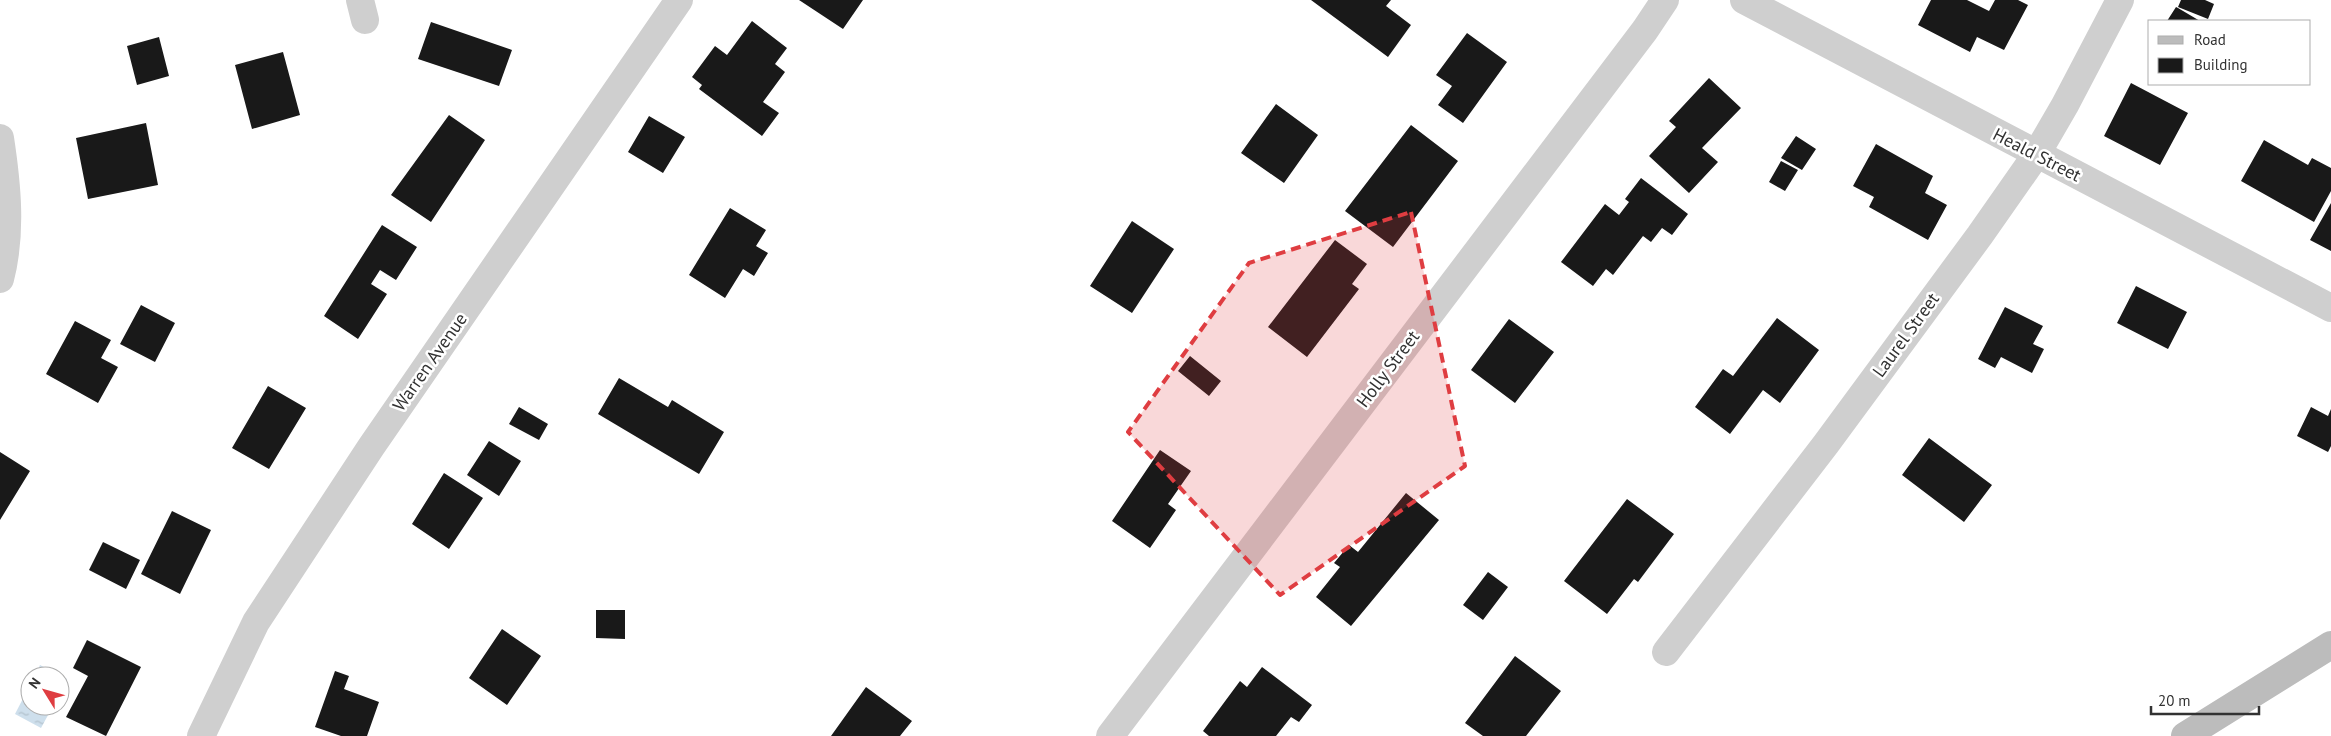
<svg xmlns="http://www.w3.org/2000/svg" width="2331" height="736" font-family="'PT Sans',sans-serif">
<defs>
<pattern id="water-ripples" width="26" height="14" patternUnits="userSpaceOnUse" patternTransform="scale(1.25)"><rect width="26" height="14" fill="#cedfec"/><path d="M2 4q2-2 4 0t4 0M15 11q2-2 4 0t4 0" fill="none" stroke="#b1c0cb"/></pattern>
</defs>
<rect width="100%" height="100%" fill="#fff"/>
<path fill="url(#water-ripples)" d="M40,665L67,679L60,692V676H35Z
M30,685V706H53L41,728L15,714Z"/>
<path fill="#191919" d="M799,0H863L843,29Z
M1311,0H1391L1386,6L1411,25L1388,57Z
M1931,0H1967L1989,11L1995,0H2018L2028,5L2004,50L1977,37L1970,52L1918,25Z
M2181,0H2205L2214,4L2208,19L2178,7Z
M2176,7L2178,8L2200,21H2167Z
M752,21L787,48L775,64L785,72L763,102L779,113L762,136L699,89L702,85L692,77L715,46L727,55Z
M431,22L512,50L499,86L418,59Z
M1467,33L1507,62L1463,123L1438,105L1452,86L1436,75Z
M159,37L169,76L137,85L127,46Z
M283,52L300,115L252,129L235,65Z
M1709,78L1741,108L1702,148L1718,162L1689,193L1649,156L1676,127L1669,121Z
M2131,83L2188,113L2160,165L2104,136Z
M1276,104L1318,135L1284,183L1241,153Z
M449,115L485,140L431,222L391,195Z
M649,116L685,137L663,173L628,152Z
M146,123L158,185L88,199L76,138Z
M1411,125L1458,161L1393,247L1345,211Z
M1796,136L1816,149L1802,170L1781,158Z
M2264,140L2308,165L2312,158L2331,168V191L2314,222L2241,181Z
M1876,144L1933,176L1925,193L1947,205L1928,240L1869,207L1874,197L1853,186Z
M1781,161L1798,170L1785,191L1769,182Z
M1641,178L1688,214L1672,235L1662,228L1651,242L1643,236L1613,275L1606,269L1593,286L1561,262L1605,204L1619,215L1629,202L1625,199Z
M2331,203V251L2310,240Z
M730,208L766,230L756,246L768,253L754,276L743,269L725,298L689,275Z
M1132,221L1174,249L1132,313L1090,286Z
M382,225L417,247L396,280L380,270L371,284L387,294L358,339L324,316Z
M1335,240L1367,264L1352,284L1359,289L1307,357L1268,327Z
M2136,286L2187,312L2168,349L2117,323Z
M141,305L175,323L155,362L120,344Z
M2005,307L2043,326L2033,344L2044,349L2032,373L2001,357L1995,368L1978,359Z
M1777,318L1819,350L1780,403L1763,390L1730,434L1695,407L1723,369L1733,376Z
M1509,319L1554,352L1515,403L1471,370Z
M75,321L111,340L101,358L118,367L98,403L46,374Z
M1190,356L1221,381L1209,396L1178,371Z
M619,378L668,407L672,400L724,432L699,474L598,414Z
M268,386L306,408L269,469L232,448Z
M519,407L548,424L539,440L509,424Z
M2311,407L2328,416L2331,409V446L2328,452L2297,436Z
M1929,438L1992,485L1964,522L1902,475Z
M489,441L521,461L499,496L467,475Z
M1160,450L1191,471L1168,504L1176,510L1150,548L1112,521Z
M0,452L30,471L0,520Z
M444,473L483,498L449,549L412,524Z
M1406,493L1439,520L1351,626L1316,597L1340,567L1334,563L1349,545L1358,552Z
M1627,499L1674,534L1638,582L1634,579L1607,614L1564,581Z
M172,511L211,530L180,594L141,574Z
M103,542L140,560L126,589L89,570Z
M1488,572L1508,587L1483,620L1463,605Z
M596,610H625V639L596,638Z
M502,629L541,656L507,705L469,678Z
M87,640L141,667L106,736L66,717L88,676L73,668Z
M1515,656L1561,691L1526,736H1483L1465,723Z
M1262,667L1312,705L1299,722L1291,717L1276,736H1209L1203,731L1240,681L1247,687Z
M335,671L349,676L344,689L379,702L367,736H341L315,727Z
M866,687L912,721L900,736H831Z"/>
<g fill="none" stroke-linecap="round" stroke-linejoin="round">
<path stroke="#cfcfcf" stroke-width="28" d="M360,0L365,20
M1744,0L2331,308
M0,138C7,184 12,233 0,279
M1666,652L1826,444L1980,235L2036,155L2065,105L2120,0
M201,736L256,622L371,447L679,0
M1110,736L1645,30L1665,0"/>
<path stroke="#bcbcbc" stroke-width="28" d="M2185,736L2331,645"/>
</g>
<path fill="#df3d41" fill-opacity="0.2" stroke="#df3d41" stroke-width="4" stroke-dasharray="10 6" stroke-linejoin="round" d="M1411,212L1465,466L1280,595L1128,432L1249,263Z"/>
<g text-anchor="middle" stroke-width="5" stroke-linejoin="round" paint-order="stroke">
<g font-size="18" fill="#323232" stroke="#fff">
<text transform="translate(2037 155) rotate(27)" y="6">Heald Street</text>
<text transform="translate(1906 335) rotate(-54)" y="6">Laurel Street</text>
<text transform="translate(430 362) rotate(-55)" y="6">Warren Avenue</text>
<text transform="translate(1388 369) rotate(-53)" y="6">Holly Street</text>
</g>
</g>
<rect x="2148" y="20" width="162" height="65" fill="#ffffff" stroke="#adadad"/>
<rect x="2158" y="36" width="25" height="8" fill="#bcbcbc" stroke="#adadad"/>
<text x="2194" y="45" font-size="15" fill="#323232">Road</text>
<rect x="2158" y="58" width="25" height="15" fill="#191919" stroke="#adadad"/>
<text x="2194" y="70" font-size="15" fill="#323232">Building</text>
<g transform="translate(45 691) rotate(307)"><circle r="24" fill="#ffffff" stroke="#adadad"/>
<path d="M0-4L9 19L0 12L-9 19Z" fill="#df3d41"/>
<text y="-8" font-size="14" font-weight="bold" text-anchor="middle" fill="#323232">N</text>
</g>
<path d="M2151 706v8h108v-8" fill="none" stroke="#323232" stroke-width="2.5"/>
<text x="2158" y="706" font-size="15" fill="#323232" stroke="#ffffff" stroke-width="4" paint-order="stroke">20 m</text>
</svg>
